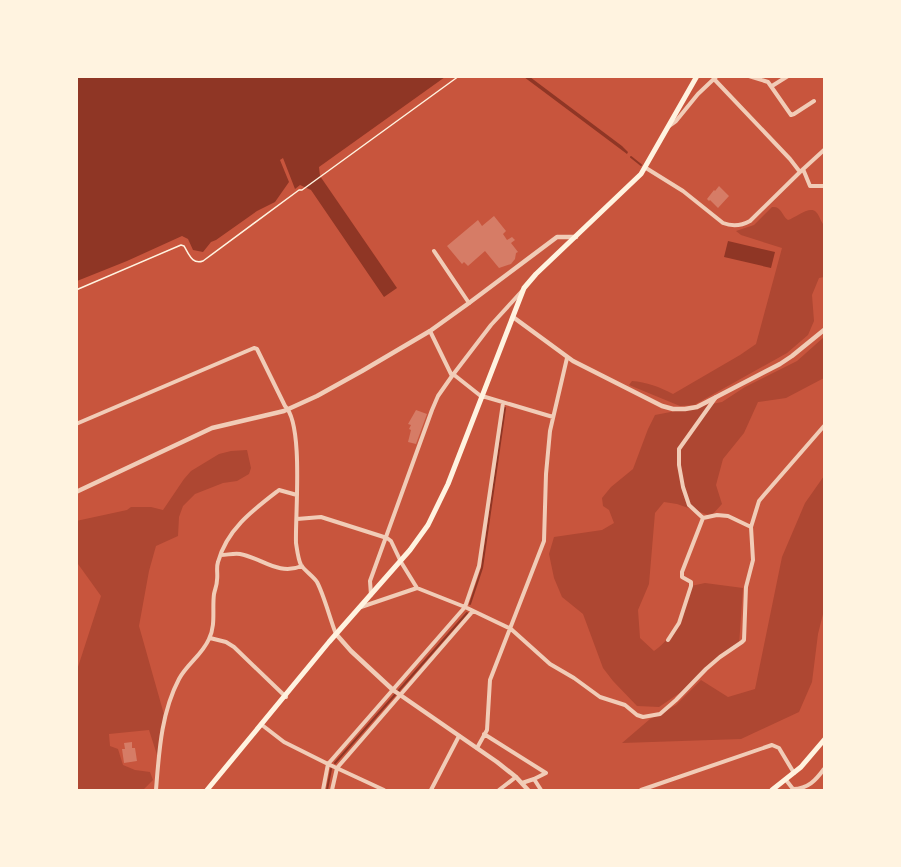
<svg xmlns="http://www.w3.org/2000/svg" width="901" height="867" font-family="Inter,sans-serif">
<rect width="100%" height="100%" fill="#c8553d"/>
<path fill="#ae4732" d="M772,207C782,206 781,215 788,220C795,218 810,205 816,212C820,216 820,221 824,225V277L819,278L812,295L814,321L808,335L787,353L694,405L680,406L629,385L632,381C646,382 660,387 673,394L740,355L756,344L782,248L741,235L736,231L754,225Z
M824,337V378L786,398L758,402L744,433L723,459L716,485L722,504L711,516L677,504L664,502L655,513L649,584L638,610L640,638L654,651C677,635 682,611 691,586L705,583L743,588L739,645L706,669L687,688L659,707L637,706L613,681L603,668L583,614L562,597L554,578L549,554L554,537L602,530L614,523L609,510L603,506L602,498L611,487L633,469L648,429L655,415L722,402L745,387L797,361Z
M247,450L251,468L249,474L237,481L223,483L195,494L183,506L179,517L178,536L156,546L149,571L139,626L165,718L158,758L149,730L109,734L110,746L118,749L123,765L135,770L150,772L153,780L143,790H77V670L101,596L78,564L77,565L76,521L127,510L131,507H151L163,510L184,479L191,471L219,454L231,451Z
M824,476V610L818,634L812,682L799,712L741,739L622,743L650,719L676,705L701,680L728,697L755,689L782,557L805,503Z"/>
<path fill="#8f3625" d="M77,77H445L319,167L320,176L397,288L384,297L311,190L300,185L295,189L283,158L280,160L289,182L275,202L257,211L216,240L211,242L203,252L193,250L188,239L182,236L127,261L77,281Z
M524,77H530L622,146L628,152L627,154Z
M728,241L775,252L771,268L724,257Z"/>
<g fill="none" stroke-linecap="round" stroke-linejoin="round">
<path stroke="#8f3625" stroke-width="2" d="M631,157L641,165
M470,604L482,568L505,408
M335,763L467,613
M327,790L331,769"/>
</g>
<path fill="#d67c66" d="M719,186L729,196L718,208L710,200L709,201L707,199L714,190L715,191Z
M494,216L506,231L503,234L507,240L512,237L515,240L511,243L518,252L516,253L515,259L511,264L499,268L485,251L468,266L464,262L462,264L447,246L478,220L482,226Z
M416,410L427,414L416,444L408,442L411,430L409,429L411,425L408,424Z
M132,742V748H135L137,761L124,763L122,749H125L124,743Z"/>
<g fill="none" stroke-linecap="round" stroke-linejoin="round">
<path stroke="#fff3e0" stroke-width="1.5" d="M76,290L181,245L184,246C189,254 192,265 203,261L299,190H302L459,76"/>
<path stroke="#f1ccb7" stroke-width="4" d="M749,76L768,82L791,115L794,114L814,101
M714,79L790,159L800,172
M772,86L788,76
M669,126L676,121L698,94L717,76
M646,168L683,191L723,223C733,227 741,226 750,221L800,172L824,150
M803,169L810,186H824
M434,251L469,303
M453,374L482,397
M452,376L491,325L522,291
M482,396L553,417
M716,397L679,449V465L683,487L689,505L703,518L717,515L728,516L751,527
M76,424L254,348L257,349L285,406C304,424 295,515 296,543C297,549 298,559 301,565C305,571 313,576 317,582C324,595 330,619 336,634
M297,519L321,517L387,538L391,541L401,562L417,588L465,607L511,629L550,664L574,678L600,697L625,705L637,715L643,717L660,714L676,700L706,669L720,657L742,642L744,640L746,587L753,560L751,527L759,501L764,495L824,426
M221,555C227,555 234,553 240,554C262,558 278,576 302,566
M371,595L370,581L432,410L438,396L452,376L430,331
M361,607L417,588
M210,638L226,642L234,647L286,697
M668,640L679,623L691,586V582L682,577V572L703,518
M262,725L284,742L328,764L384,790
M484,734L546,773L534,779
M477,748L487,730L490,680L544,541L546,474L550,431L567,358
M786,780L793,789C808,789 816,780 824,769
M522,783L534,779L541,790
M156,790C159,753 161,713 179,679C187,664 202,655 209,639C216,625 212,609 214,594C215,589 217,585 217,580C218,574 216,568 218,562C227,529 253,510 279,490L297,495
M323,790L328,764L465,607L479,566L503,403
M332,790L337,768L473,611
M431,790L459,736
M499,790L516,777
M641,790L772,745L779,748L794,773"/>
<path stroke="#f1ccb7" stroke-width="4.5" d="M513,317L573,361L662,406L673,409H685L697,407L780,364L792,356L824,330
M76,492L212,428L284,411L317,396L362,371L430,331L469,303L557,237H576
M336,634L351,651L393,690L497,762L516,777L528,790"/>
<path stroke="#fff3e0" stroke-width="5" d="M207,790L329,642L410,550L428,525L448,484L524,288L536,274L641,174L697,76
M772,790L801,767L824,740"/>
</g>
<rect width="901" height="867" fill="none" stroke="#fff3e0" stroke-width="156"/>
</svg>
